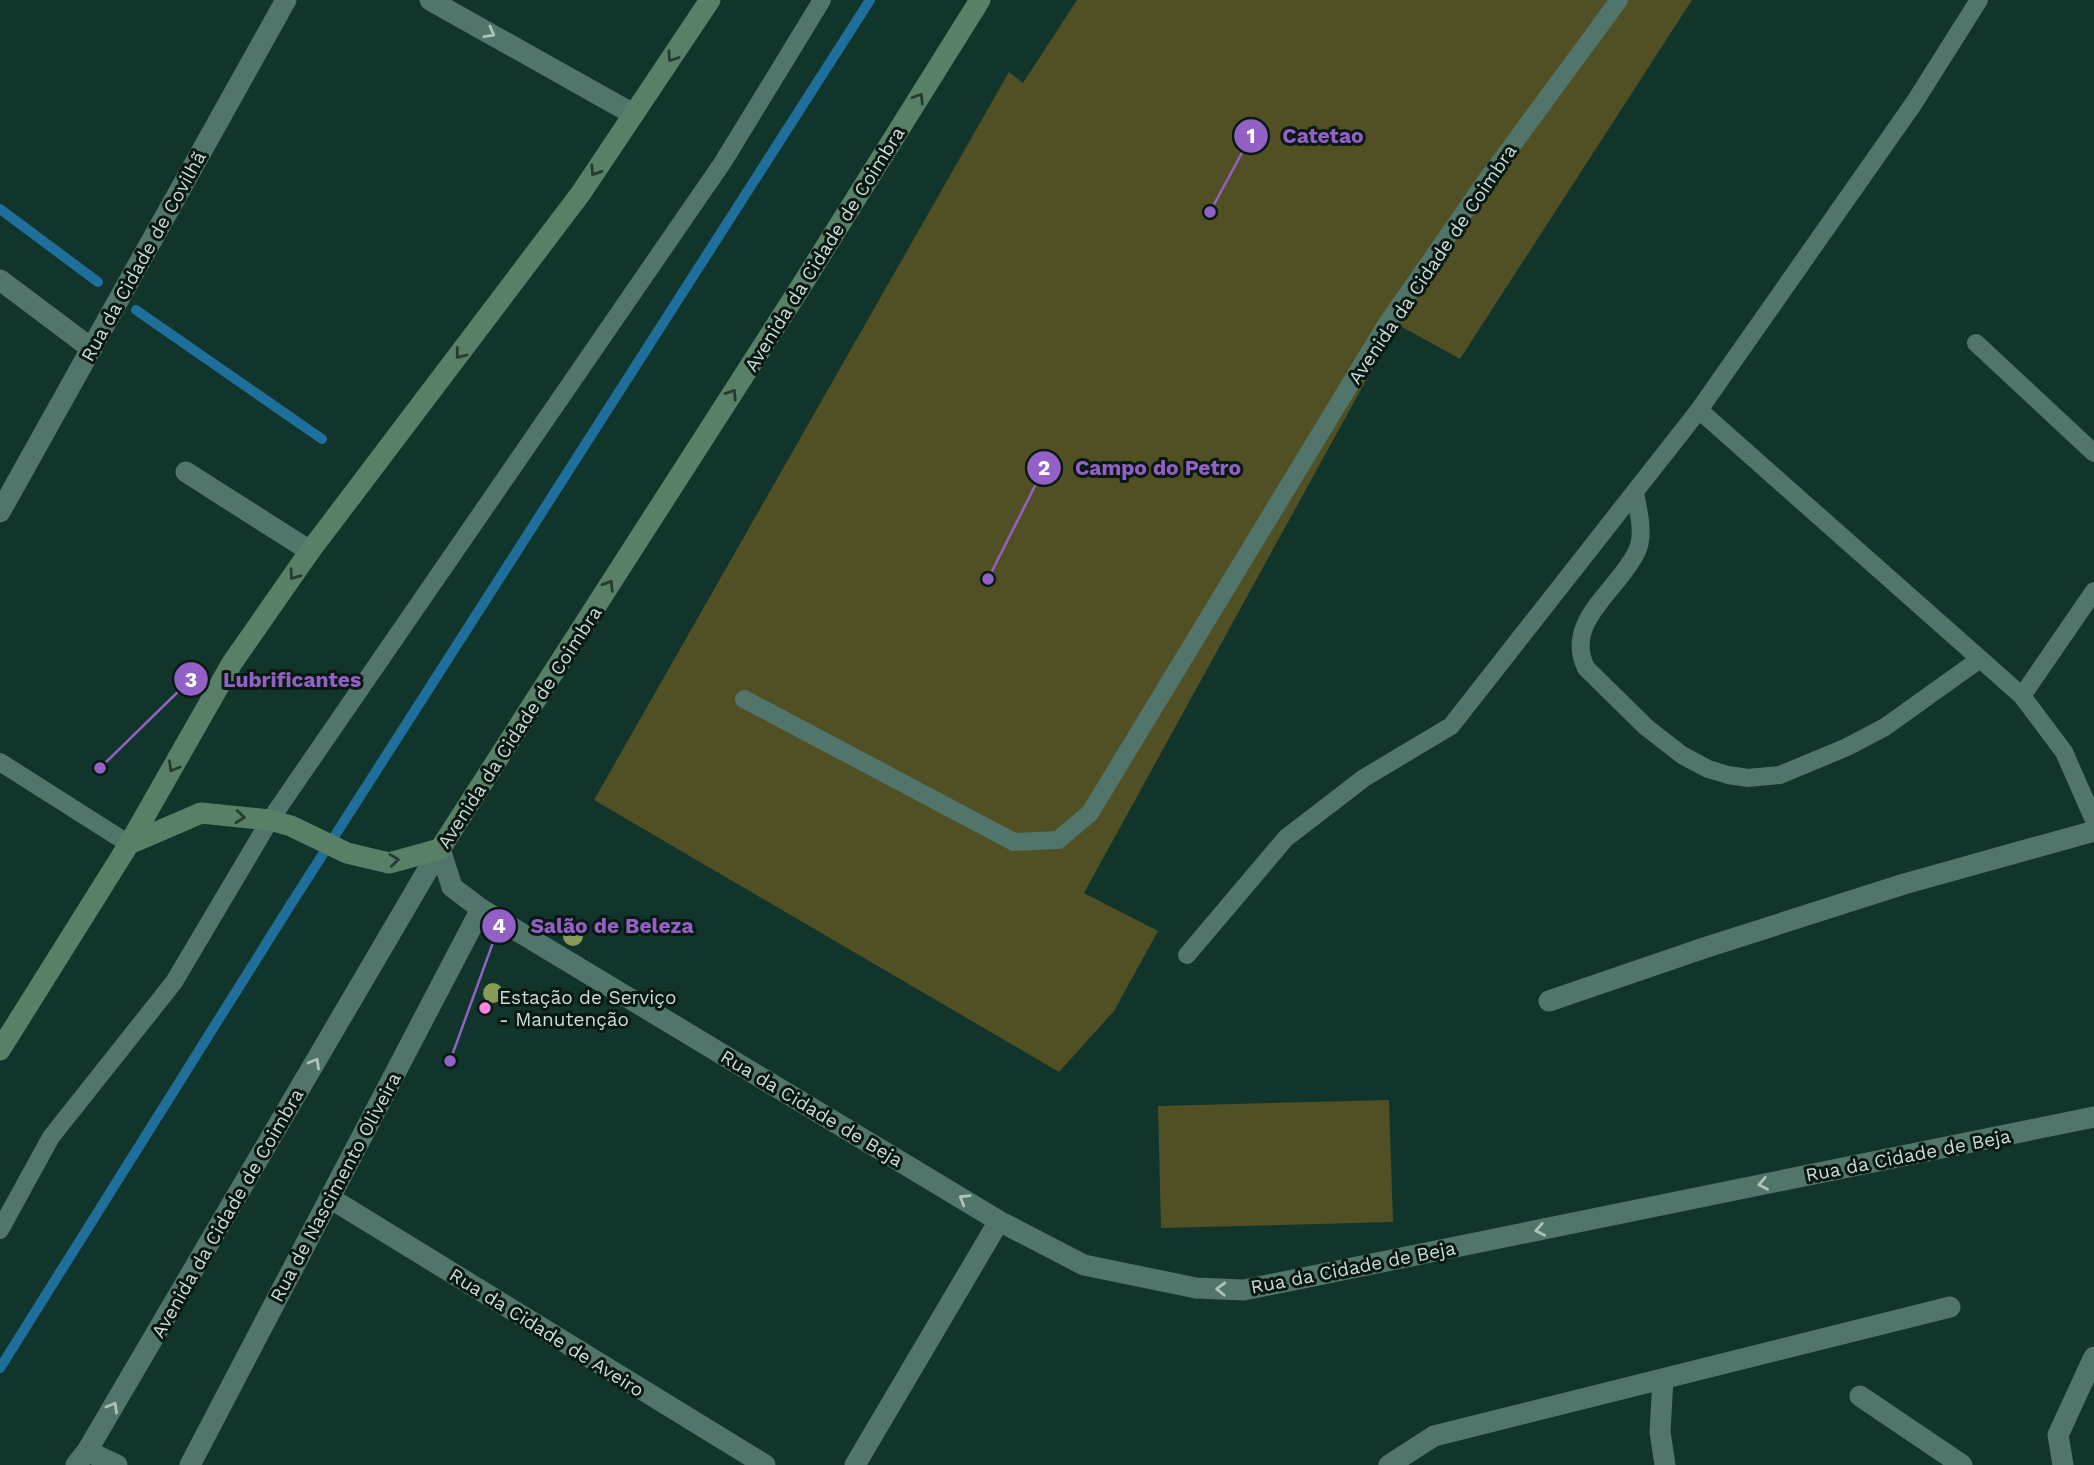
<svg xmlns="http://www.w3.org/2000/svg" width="2094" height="1465" font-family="'Work Sans',sans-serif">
<rect width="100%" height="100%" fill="#11342b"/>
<path fill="#505024" d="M1077,0H1692L1460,359L1397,324L1084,893L1158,931L1114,1011L1059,1072L594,800L1009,72L1023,83Z
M1389,1100L1393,1222L1161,1228L1158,1106Z"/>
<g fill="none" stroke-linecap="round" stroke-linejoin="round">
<path stroke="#1e6f9c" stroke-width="10" d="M0,209L98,282
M136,310L322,439
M0,1368L291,904L870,0"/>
<path stroke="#52756b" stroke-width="18" d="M1976,343L2094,453
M1699,410L2022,696L2064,752L2094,820
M1635,492C1638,511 1645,533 1637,551C1619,590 1563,621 1586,668L1646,727L1682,755L1708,769L1728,775L1748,778L1780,775L1847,747L1885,727L1980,659
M2022,696L2094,591
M744,699L1014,842L1058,840L1090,813L1386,325L1486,181L1619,0
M0,762L129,844
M1187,955L1286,838L1364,778L1451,726L1699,410L1914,103L1979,0
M0,1230L51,1137L174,982L270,820L723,162L822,0"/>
<path stroke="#52756b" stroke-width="21" d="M430,0L633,114
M0,280L92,349
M186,472L310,551
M0,512L286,0
M440,849L452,887L481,909L999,1221L1084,1265L1196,1288L1244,1290L2094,1117
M1549,1001L1704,948L1904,884L2094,831
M330,1198L765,1465
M1663,1379L1660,1432L1665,1465
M1860,1396L1962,1465
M87,1451L117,1465
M76,1465L87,1451L440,849
M190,1465L481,909
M855,1465L999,1221
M1389,1465L1434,1436L1950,1307
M2063,1465L2058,1435L2094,1357"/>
<path stroke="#588067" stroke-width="21" d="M129,844L201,813L270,820L291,826L347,853L389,863L440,849L800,288L980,0
M0,1050L129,844L232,663L310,551L581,193L710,0"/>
</g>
<g fill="#899958">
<circle cx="573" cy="936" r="10"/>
<circle cx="493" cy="993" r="10"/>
</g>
<defs><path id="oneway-chevron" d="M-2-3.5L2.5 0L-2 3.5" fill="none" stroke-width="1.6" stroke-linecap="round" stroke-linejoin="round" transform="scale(1.75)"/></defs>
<g stroke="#acc3bb">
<use href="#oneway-chevron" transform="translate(490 33) rotate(29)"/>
<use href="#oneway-chevron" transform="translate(315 1063) rotate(-60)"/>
<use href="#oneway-chevron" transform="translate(1763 1184) rotate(169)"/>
<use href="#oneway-chevron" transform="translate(964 1199) rotate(-149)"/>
<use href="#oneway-chevron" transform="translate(1540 1230) rotate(169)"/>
<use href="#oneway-chevron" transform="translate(1221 1289) rotate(-178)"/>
<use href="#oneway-chevron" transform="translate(113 1407) rotate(-60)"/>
</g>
<g stroke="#253c31">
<use href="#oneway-chevron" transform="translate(672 57) rotate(124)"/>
<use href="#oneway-chevron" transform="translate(919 98) rotate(-58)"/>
<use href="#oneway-chevron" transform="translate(595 171) rotate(123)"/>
<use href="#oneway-chevron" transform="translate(460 354) rotate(128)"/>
<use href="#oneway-chevron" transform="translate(732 394) rotate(-57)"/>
<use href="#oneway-chevron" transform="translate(294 575) rotate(125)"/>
<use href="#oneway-chevron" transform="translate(609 585) rotate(-57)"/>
<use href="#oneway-chevron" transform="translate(173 767) rotate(120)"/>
<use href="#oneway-chevron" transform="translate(240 817) rotate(6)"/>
<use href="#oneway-chevron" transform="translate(394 860) rotate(-7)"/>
</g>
<circle fill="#fd86e1" stroke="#0a1814" stroke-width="2.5" cx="485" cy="1008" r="7"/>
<g text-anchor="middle" stroke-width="6" stroke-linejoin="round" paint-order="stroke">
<g font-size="19" fill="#caddd6" stroke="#0a1814">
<text transform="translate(824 249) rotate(-58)" y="7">Avenida da Cidade de Coimbra</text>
<text transform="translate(143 256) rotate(-61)" y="7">Rua da Cidade de Covilhã</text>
<text transform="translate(1432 264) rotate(-56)" y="7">Avenida da Cidade de Coimbra</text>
<text transform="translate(519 727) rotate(-57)" y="7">Avenida da Cidade de Coimbra</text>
<text transform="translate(812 1108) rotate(31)" y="7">Rua da Cidade de Beja</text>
<text transform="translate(1908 1155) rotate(-11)" y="7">Rua da Cidade de Beja</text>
<text transform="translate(335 1187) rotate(-62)" y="7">Rua de Nascimento Oliveira</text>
<text transform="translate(227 1213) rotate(-60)" y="7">Avenida da Cidade de Coimbra</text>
<text transform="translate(1353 1267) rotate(-11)" y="7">Rua da Cidade de Beja</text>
<text transform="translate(547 1332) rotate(32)" y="7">Rua da Cidade de Aveiro</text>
</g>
<g font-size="19" fill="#caddd6" stroke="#0a1814" text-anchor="start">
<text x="499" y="1004">Estação de Serviço<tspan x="499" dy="22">- Manutenção</tspan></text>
</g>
</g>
<path fill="none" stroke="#9361c6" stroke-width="2.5" d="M1210 212L1251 136M988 579L1044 468M100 768L191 679M450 1061L499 926"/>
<g fill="#9361c6" stroke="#0a1814" stroke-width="2.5">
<circle cx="1210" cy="212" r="7"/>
<circle cx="988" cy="579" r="7"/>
<circle cx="100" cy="768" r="7"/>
<circle cx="450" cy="1061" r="7"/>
<circle cx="1251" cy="136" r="18"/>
<circle cx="1044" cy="468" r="18"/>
<circle cx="191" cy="679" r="18"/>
<circle cx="499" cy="926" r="18"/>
</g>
<g font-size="21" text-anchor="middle" font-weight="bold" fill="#fff">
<text x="1251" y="143">1</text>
<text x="1044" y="475">2</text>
<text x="191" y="687">3</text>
<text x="499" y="933">4</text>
</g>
<g font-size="21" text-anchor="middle" font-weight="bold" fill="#9361c6" stroke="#0a1814" stroke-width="6" stroke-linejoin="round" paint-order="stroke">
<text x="1323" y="143">Catetao</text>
<text x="1158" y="475">Campo do Petro</text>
<text x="292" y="687">Lubrificantes</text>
<text x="612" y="933">Salão de Beleza</text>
</g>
</svg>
